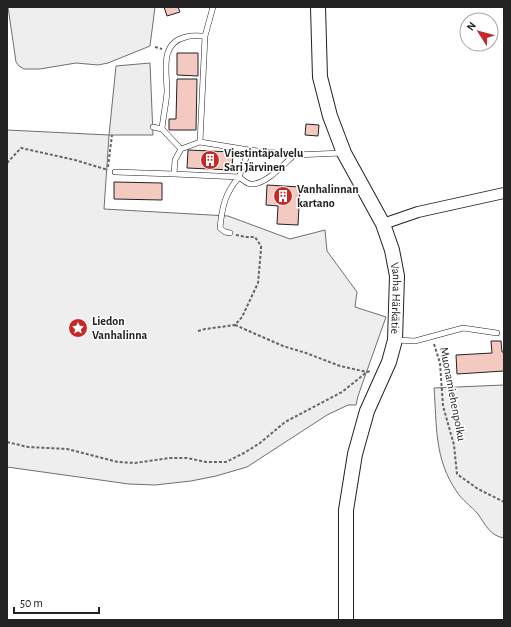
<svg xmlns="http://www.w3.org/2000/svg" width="511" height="627" font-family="'Alegreya Sans',sans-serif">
<rect width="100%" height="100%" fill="#fff"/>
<path fill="#eee" stroke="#6f6f6f" d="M8,7H155L150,46L108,63L98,65L76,63L40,69H24L19,66L16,62Z
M7,130L109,135L104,209L228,216L290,239L325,230L327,251L357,292L355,307L386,317L358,396L356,405H348L327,415L247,467L216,476L191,481L155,485L129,484L7,467Z
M504,385V538C490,536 485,524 478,514C471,506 462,500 457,492C434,459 437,426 434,388Z"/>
<path fill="#ededed" stroke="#6f6f6f" d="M150,63L153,135H109L116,66Z"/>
<path fill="#f3c9c0" stroke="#222" d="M164,7H178L180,12L167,16Z
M177,53H198V76L177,75Z
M177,79H197L196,130H169V119H176Z
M306,124L319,125L318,136L305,135Z
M188,150L233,152L232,170L187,168Z
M114,182L162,183V200L114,199Z
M267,185L300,187L298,225L277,224L278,206L266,205Z
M491,341H501L502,352H504V371L457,374L456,355L492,353Z"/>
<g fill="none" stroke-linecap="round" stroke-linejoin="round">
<defs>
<path id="lane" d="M153,127L162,129L181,149L200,142L249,150L294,155L343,153
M162,129C163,117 166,105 167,92C167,72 159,43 186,37C192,35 199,36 205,36
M200,142L205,36L213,7
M181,149L175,160L174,174L239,177L249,150
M115,172L174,174
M230,233L225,232L220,228C222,207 225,193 239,177C242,179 246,183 250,184C265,186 284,164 294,155
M396,340L415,341L463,328L497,333"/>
<path id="street" d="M383,224L418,212L504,193"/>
<g id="secondary">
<path id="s1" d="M318,7L320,77L330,116L344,153L383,224L392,250L397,276L395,340L389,362L367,411L355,454L346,510V620"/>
</g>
</defs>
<use href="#lane" stroke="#222" stroke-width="6"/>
<use href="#street" stroke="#222" stroke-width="12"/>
<use href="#secondary" stroke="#222" stroke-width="16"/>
<path stroke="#646464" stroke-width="2" stroke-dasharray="3 2" stroke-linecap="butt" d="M155,47L162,49
M7,163L21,148L75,160L108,170
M108,167L112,135
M235,325L283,346L306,353L340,366L367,372
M198,331L205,329L235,325L242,317L258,283L261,249V246L255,237H246L236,235
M434,344L440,363L443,406L454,445L457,474L478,489L504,502
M7,442L28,447L67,449L118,462L135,463L169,458H187L206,462H226L244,453L260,443L285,422L342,392L367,372L371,371"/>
<use href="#lane" stroke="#fff" stroke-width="5"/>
<use href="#street" stroke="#fff" stroke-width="10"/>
<use href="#secondary" stroke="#fff" stroke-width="14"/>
</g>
<defs>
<symbol id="building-disc" viewBox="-11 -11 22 22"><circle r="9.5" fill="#c62828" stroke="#fff"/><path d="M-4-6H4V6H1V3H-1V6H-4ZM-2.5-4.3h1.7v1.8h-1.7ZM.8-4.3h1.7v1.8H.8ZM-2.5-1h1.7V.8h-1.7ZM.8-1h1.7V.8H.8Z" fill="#fff"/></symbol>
<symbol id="sight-disc" viewBox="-11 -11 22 22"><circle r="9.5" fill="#c62828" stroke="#fff"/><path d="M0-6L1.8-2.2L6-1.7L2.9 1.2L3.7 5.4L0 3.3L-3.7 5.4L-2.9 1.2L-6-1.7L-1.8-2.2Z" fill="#fff"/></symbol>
</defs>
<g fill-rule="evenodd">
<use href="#building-disc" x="199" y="149" width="22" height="22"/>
<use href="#building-disc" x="272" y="185" width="22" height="22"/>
<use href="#sight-disc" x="67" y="317" width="22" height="22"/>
</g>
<g text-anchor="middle" stroke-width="3" stroke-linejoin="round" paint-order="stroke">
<g font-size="12" font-weight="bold" fill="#222" stroke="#fff" text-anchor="start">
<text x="224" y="157">Viestintäpalvelu<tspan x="224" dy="14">Sari Järvinen</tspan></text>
<text x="297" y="193">Vanhalinnan<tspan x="297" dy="14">kartano</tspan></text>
<text x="92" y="325">Liedon<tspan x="92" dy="14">Vanhalinna</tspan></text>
</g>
<g font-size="12" fill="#222" stroke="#fff">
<text dy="4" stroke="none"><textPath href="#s1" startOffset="307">Vanha Härkätie</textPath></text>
<text transform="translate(453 394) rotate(79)" y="4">Muonamiehenpolku</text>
</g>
</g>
<rect width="511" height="627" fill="none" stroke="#222222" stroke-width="16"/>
<g transform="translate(479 32) rotate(306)"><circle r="19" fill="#ffffff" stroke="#a7a7a7"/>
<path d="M0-3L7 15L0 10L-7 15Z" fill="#c62828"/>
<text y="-6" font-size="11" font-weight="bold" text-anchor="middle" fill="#222222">N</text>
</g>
<path d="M14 607v6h85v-6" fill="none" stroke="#222222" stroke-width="2"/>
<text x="20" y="607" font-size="12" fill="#222222" stroke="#ffffff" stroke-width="3" paint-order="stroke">50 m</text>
</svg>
